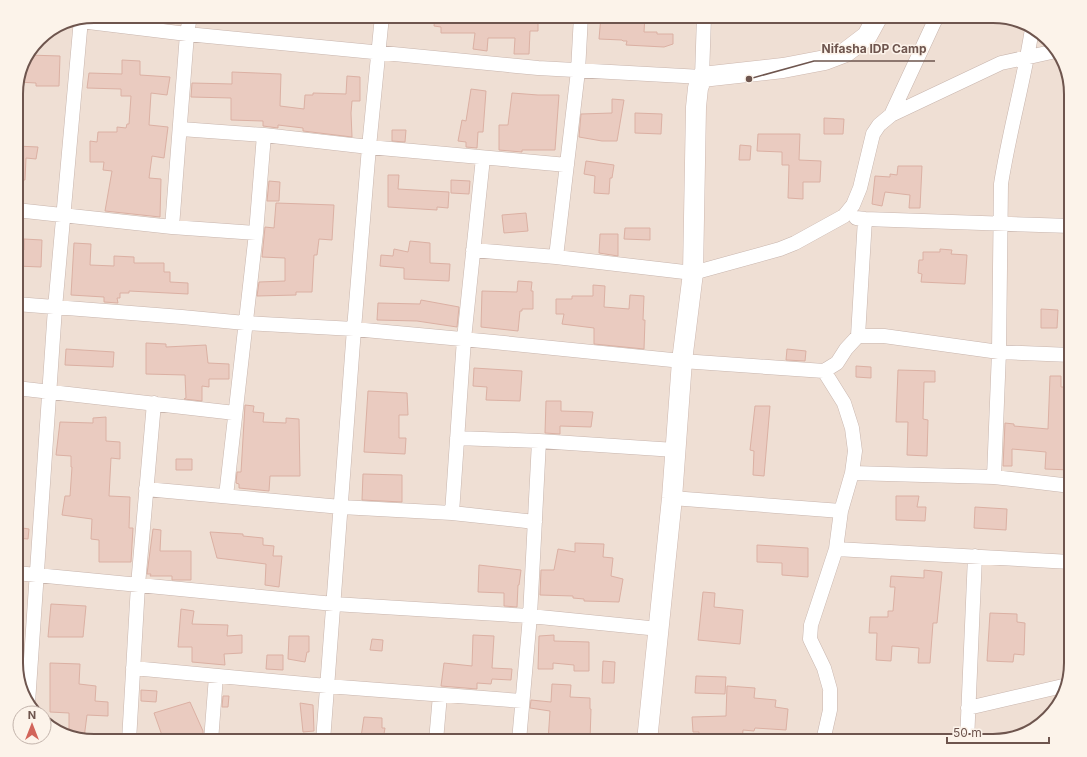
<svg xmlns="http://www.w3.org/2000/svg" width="1087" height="757" font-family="Inter,sans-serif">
<rect width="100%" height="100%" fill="#f9eee5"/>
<path fill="#efdfd4" d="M94,16H993L1040,32L1063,59L1071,94V663L1055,710L1028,733L993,741H94L47,725L44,722V713H37L24,698L16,668V89L24,59L42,36L64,22Z"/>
<path fill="#eacbc0" stroke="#dbb0a3" d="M435,16H538V31H530L529,54H514L515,38H488L487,51L473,49L475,33H441V27L434,26Z
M601,16H645L644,32H657V34H673V44L664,47L626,45L627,41H623L622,40L599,39Z
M28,55L60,56L59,86H36V83L18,82L24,59Z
M122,60L140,61V75L170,77L167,95L151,93L149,125L168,127L164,158L152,156L149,178L161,179L160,217L105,211L112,171L103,170L104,162H90V141L97,142L98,132H117V127L126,128L127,124H129L131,96H121V89L87,88L89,73L122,74Z
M232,72L281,74L280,106L304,109L305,95H313V93L346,94L347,76L360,77V101H352L351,113L352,137L303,131V128L278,125V128L263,126V121L231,120V98L191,97L192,83L232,84Z
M471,89L486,91L483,132H478L477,148L466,147V142L458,141L462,120L466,121Z
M512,93L538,95H559L555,150H522V152L499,150V125H508Z
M612,99L624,100L617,141H602L579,137L581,114L612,113Z
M635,113L662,114L661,134L635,133Z
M824,118L844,119L843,134H824Z
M392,130H406L405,142L392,141Z
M758,134H800L799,160L821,161L820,182H803V199L788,198L789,165H782V152L757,151Z
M740,145L751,146L750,160H739Z
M16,146L38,147L36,159L26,158L25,180H16Z
M586,161L614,165L612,178H610L609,194L594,193L595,176L584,174Z
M898,166H922L920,208H909L910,195L885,192L882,206L872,204L875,176L890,177V174L897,175Z
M388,175H399L398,189L449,192L448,208L437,207V210L388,207Z
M451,180L470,181L469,194L451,193Z
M269,181L280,182L279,201H267Z
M276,203L334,205L332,240L319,239L317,255H314L312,292H296V295L257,296L259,282L285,281V258L262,257L265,227L274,228Z
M526,213L528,231L504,233L502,215Z
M625,228H650V240L624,239Z
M600,234H618V256L599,253Z
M24,239L42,240L41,267L16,266V249L24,250Z
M410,241L430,243V263L450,264L449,281L404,279V268L380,266L381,255L393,256L394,249L408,252Z
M74,243L91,244L90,265L114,266V256L134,257V263H164V272H170V282L188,283V294L129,291V293H120V298H117L118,303L104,302V297L71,295Z
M940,249L952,250L951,254L967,255L965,284L921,282L922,274L918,273L919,260H923V252H940Z
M518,281L532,282L531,291H533V309H522V311H520L518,331L481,327L482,291L517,292Z
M593,285L605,286L604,307L629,309L630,295L644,296L643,320H645L644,349L594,344V328L562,324L564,314H556V299H572V296H593Z
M421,300L459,307L457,327L417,321L377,320L378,303L420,304Z
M1041,309L1058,310L1057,328H1041Z
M146,343L166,344V347L206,345L208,363L229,364V379H209V387L202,386V401L184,399L186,398L185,375L146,374Z
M66,349L114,352L113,367L65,365Z
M787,349L806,351L805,361L786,360Z
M856,366L871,367V378L856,377Z
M474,368L522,371L520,401L486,400L487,387L473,386Z
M898,370L935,371V382H924L923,419L928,420L927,456L907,455L908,422H896Z
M1050,376H1061V387H1071V470L1045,469L1046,452L1012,449V466H1003L1005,423L1014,424V426L1048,429Z
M368,391L407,393L408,415H399V438H406L405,454L364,452Z
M546,401H561V411L593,412L591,427L560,426V434L545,433Z
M245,405L254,406L253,412L264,413L263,422L286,423V418L299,419L300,476H270L269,491L239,488V484L236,483L237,472H241Z
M755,406H770L764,476L753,475L754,451L750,450Z
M106,417V441L120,442V459L111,458L109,496L130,497L129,528H133L131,562H99V540L91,539L92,519L62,515L65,496H70L72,467H71V456L56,455L60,422L93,423V418Z
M176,459H192V470H176Z
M363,474L402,475V502L362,500Z
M896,496H919L917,507H926L925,521L896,520Z
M975,507L1007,509L1006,530L974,528Z
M16,527L29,529L28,539L16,538Z
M153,529L161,530L160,551H191V580H172V576H150L151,574H147Z
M210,532L243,534V536L263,538V545L274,546L273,556H282L279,587L265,585L266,564L217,558Z
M575,543L604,544L603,557L613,558L611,576L623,579L619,602L584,601V599L573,598V596L540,595L541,570H554L558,549L575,552Z
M757,545L808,548V577L782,575V563L757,562Z
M479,565L521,570L519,585H518L517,607L504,606V593L478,592Z
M924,570L942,572L937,623H933L930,663H918L919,648L892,646L891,661L876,660L877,633H869L870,617H888V611H893L895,587H890L891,576L924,578Z
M703,592L715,593L714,607L743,610L740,644L698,640Z
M51,604L86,606L83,637H48Z
M181,609L194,611L192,624L228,625L227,636L242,635V653L224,654L225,665L192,662V647H178Z
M990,613L1017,614V622L1025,623L1024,655L1014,654L1013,662L987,661Z
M473,635L494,636L492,668L512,669L511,680L492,679L491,684L477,683V689L441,686L444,663L472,666Z
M554,635V641L589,642V671H574V665L553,663V669H538L539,636Z
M289,636H309V652H307L305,662L288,659Z
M372,639L383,640L382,651L370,650Z
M267,655H283V670L266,669Z
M603,661L615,662L614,683H602Z
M50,663L80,664L79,684L96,686L95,701L108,702V716L87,715L84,738L69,732V713L50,712Z
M696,676L726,677L725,694L695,693Z
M552,684L571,685L570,697L590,698V709H591L590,741H548L550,711L530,708L531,700L551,702Z
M727,686L755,688L754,698L776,700L775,707L788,709L786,730L755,728L754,731L743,730L742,741H698L699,732H693L692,717L726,716Z
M141,690L157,691L156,702L141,701Z
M223,696H229L228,707H222Z
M190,702L203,731V734H200L202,741H164L154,713Z
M300,703L313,705L314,731L303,732Z
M364,717L382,718V728H385L383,740L361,737Z"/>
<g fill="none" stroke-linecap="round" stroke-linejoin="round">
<defs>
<path id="street" d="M72,20L187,34L538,68L702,77L704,16
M891,115L937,16
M181,129L264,135L369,147L567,165
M16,210L172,227L256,233
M856,218L865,219L1071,226
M172,227L187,34L190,16
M473,250L556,257L693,273L780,249L795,243L844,216L853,205L860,188L873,134L879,125L891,115L1001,63L1056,51
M556,257L578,71L581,16
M16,304L182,317L245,323L354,329L494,342L682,361L824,371L837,363L846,349L858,336L865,219
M858,336H884L999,352L1071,355
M16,388L235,413
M457,438L539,441L675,450
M852,473L994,477L1071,486
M994,477L999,352L1001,184C1009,132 1024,81 1032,29
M146,489L341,507L452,513L535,522
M226,496L256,233L264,135
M672,498L841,511
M452,513L464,339L483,158
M836,549L1071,562
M16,573L334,604L530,616L659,629
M133,668L327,686L522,701
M28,703L55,308L81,19
M968,708L1063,686
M129,741L138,585L154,403
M211,741L216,676
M323,741L354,329L369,147L382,16
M436,741L440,695
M519,741L530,616L539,441
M823,741L830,710V689L824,668L810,639L811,625L836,549L841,511L852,473L855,451L852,428L844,403L824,371
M967,741L975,556"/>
<path id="secondary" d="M647,741L672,498L682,361L693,273L696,107L698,88L702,77L783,68L825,60L846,52L867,36L878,16"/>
</defs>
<use href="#street" stroke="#c8b5ad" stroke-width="15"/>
<use href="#secondary" stroke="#cdb7ae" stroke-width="21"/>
<use href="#street" stroke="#fff" stroke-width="14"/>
<use href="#secondary" stroke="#fff" stroke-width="20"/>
</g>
<path d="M0 0H1087V757H0ZM94 23H993A71 71 0 0 1 1064 94V663A71 71 0 0 1 993 734H94A71 71 0 0 1 23 663V94A71 71 0 0 1 94 23Z" fill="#fcf3ea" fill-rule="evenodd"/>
<path fill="none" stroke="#6e554e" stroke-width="2" d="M94 23H993A71 71 0 0 1 1064 94V663A71 71 0 0 1 993 734H94A71 71 0 0 1 23 663V94A71 71 0 0 1 94 23Z"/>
<path fill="none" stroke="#6e554e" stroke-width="1.5" d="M749 79L814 61H935"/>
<circle fill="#6e554e" stroke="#fcf3ea" stroke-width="1.5" cx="749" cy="79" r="4"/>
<g font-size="12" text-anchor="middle" font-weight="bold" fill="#6e554e" stroke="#fcf3ea" stroke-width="3" stroke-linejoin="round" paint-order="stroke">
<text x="874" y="53">Nifasha IDP Camp</text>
</g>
<g transform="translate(32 725)"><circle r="19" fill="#fcf3ea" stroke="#c3b4ac"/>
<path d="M0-3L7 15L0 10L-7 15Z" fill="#d2645a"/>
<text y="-6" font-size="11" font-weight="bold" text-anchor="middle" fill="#6e554e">N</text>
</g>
<path d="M947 737v6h102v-6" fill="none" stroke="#6e554e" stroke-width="2"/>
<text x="953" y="737" font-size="12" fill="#6e554e" stroke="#fcf3ea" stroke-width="3" paint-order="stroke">50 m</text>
</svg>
